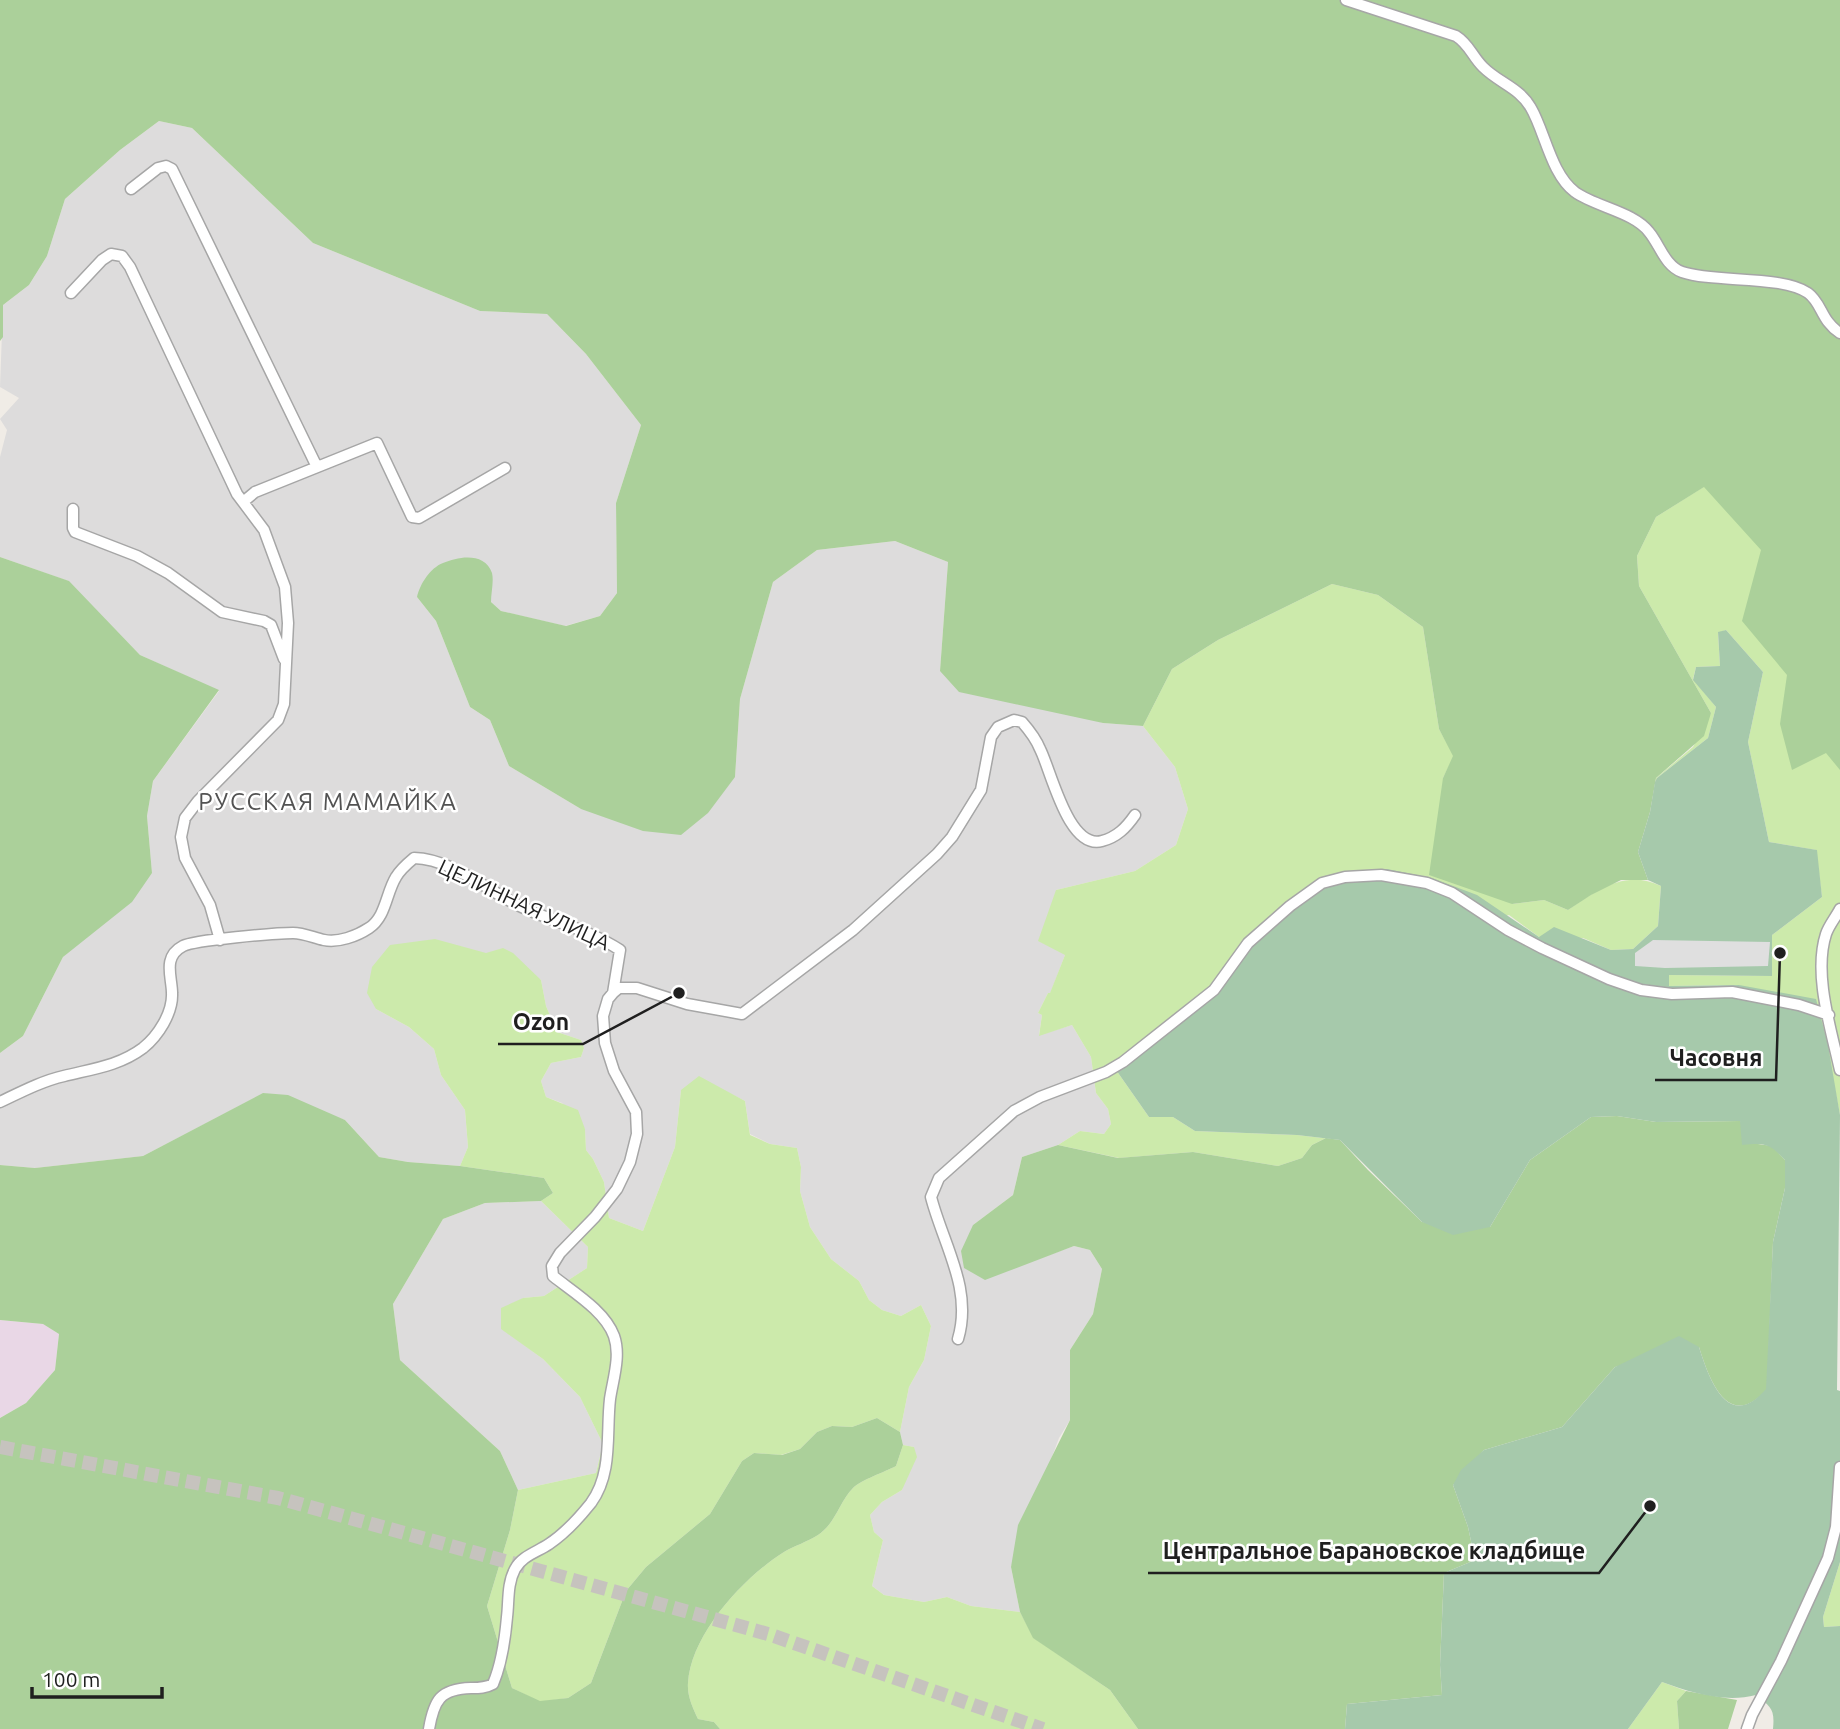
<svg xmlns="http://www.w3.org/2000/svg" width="1840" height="1729" font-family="Ubuntu,sans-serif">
<rect width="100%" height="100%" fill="#f0ece6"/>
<path fill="#dddcdc" d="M159,121L192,128L313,243L480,311L547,314L586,354L641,425L616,503L617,593L600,616L565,626L501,611L491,602L417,597L436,621L470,707L490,720L509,766L581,809L735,777L740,699L773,582L817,550L895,541L948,562L940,671L1103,723L1143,726L1175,767L1188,809L1176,845L1135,871L1056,890L1065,955L1050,994L1048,993L1038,1013L1042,1015L1039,1035L1072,1025L1091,1057L1096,1093L1108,1109L1111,1124L1104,1134L1080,1131L1058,1145L1022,1157L1013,1195L973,1225L1038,1259L1074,1246L1090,1250L1102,1269L1093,1314L1070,1350V1420L1059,1438L1011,1567L1020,1612L971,1606L947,1597L924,1602L884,1595L872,1586L883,1540L874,1532L870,1515L882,1502L902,1490L914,1447L903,1445L900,1432L909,1387L924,1360L931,1326L921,1305L901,1316L882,1310L869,1300L859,1281L831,1259L810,1227L800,1191L801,1167L797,1148L770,1144L750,1134L745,1101L725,1091L681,1090L675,1147L643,1231L609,1218L604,1182L593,1159L586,1150L585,1129L562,1103L546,1097L541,1081L551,1063L581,1057L584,1048L581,1040L557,1032L546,1006L541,980L487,954L435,940L376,1009L409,1027L434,1049L441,1075L465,1110L468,1147L460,1166L408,1162L379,1157L345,1120L264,1093L143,1156L35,1168L0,1165V1053L23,1036L63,957L152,873L147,816L153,781L219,691L140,655L68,581L0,557V457L7,430L0,419L19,398L0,387L3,305L29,285L47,256L65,199L120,150Z
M541,1201L588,1247L587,1268L544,1296L523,1298L501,1328L543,1359L580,1397L603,1444L596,1473L518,1490L500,1451L400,1360L393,1304L443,1219L485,1203Z"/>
<path fill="#e9d7e6" d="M0,1320L43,1324L59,1334L55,1370L26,1403L0,1418Z"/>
<path fill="#cceaab" d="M1840,452V1115L1825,1037L1739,985L1668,986V975L1772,976V935L1822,897L1816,850L1769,842L1748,742L1763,672L1726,630L1718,633L1720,666L1696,667L1693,679L1716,707L1708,738L1657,778L1653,802L1656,778L1693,747L1711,713L1639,586L1637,556L1656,517L1716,479Z
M1332,584L1378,595L1423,627L1439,729L1454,756L1443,778L1512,904L1544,900L1568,910C1597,890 1625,869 1661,886L1658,926L1633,949L1611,950L1583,938L1539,937L1509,915L1214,990L1114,1067L1149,1117H1173L1195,1131L1297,1135L1340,1140L1326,1138L1312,1145L1302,1158L1278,1166L1193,1152L1119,1158L1058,1145L1080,1131L1104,1134L1111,1124L1108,1109L1096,1093L1091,1057L1072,1025L1039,1036L1042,1015L1038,1013L1048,993H1050L1065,955L1038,941L1056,890L1135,871L1176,845L1188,809L1175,767L1143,726L1172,669L1218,640Z
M435,939L486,953L503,948L513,953L541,980L546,1006L557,1032L581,1040L584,1048L581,1057L551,1063L541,1081L546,1097L578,1110L585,1129L586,1150L593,1159L604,1182L609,1218L643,1231L675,1147L681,1090L699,1076L745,1101L750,1135L770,1144L797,1148L801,1167L800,1191L810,1227L831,1259L859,1281L869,1300L882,1310L901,1316L921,1305L931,1326L924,1360L909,1387L900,1432L877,1418L852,1427L832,1426L817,1432L800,1449L781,1455L754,1453L742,1461L710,1514L646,1567L626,1591L591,1683L568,1698L540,1702L512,1688L487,1606L510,1530L518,1490L596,1473L603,1444L580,1397L543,1359L501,1329V1308L523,1298L544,1296L587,1268L588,1247L541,1201L553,1193L544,1178L460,1166L468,1147L465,1110L441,1075L434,1049L409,1027L376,1009L367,993L372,967L390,945Z
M903,1445L914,1447L917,1457L902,1490L882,1502L870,1515L874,1532L883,1540L872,1586L884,1595L924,1602L947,1597L971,1606L1020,1612L1034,1638L1110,1690L1138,1729H720L714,1722L698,1719C693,1708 687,1696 688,1683C691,1634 744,1577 784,1552C794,1546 807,1542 818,1535C836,1523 839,1502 853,1488C861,1480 885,1472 896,1466Z
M1840,1562V1626L1824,1627L1823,1617Z
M1662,1682L1686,1691L1677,1701L1679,1729H1628Z"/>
<path fill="#abd09a" d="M0,0H1840V770L1826,753L1792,770L1780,724L1787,675L1742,621L1761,550L1704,487L1656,517L1637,556L1639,586L1711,713L1704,736L1656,778L1650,812L1638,852L1648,880H1621L1591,895L1568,910L1544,900L1512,904L1429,875L1443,778L1453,756L1439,729L1423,627L1378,595L1332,584L1218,640L1172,669L1143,726L1103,723L959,692L940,671L948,562L895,541L817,550L773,582L740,699L735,777L708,813L681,835L643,831L581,809L509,766L490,720L470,707L436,621L417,597C420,584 430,568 443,563C459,556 485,552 492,573C494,581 491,593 491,602L501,611L566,626L600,616L617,593L616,503L641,425L586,354L547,314L480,311L313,243L192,128L159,121L120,150L65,199L47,256L29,285L3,305V337L0,341Z
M0,557L69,581L140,655L219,690L153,781L147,816L152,873L132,902L63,957L23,1036L0,1053Z
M263,1093L288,1095L345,1120L379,1157L408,1162L460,1166L544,1178L553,1193L541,1201L485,1203L443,1219L393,1304L400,1360L500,1451L518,1490L510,1530L487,1606L512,1688L540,1701L568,1698L591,1683L626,1591L646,1567L710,1514L742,1461L754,1453L782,1455L800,1449L817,1432L832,1426L852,1427L877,1418L900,1432L903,1445L896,1466C885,1472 861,1480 853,1488C839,1502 836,1523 818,1535C807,1542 794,1546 784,1552C744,1577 691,1634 688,1683C687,1696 693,1708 698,1719L714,1722L720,1729H0V1418L26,1403L55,1370L59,1334L43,1324L0,1320V1165L35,1168L143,1156Z
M1617,1116L1656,1122L1740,1121L1758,1144L1772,1146L1785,1160V1188L1773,1242L1767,1389C1728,1433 1709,1379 1699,1347L1615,1367L1562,1427L1484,1450L1453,1485L1468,1527L1475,1560L1444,1573L1440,1665L1442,1695L1347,1704L1345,1729H1138L1110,1690L1033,1638L1020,1612L1011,1567L1018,1525L1070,1420V1350L1093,1314L1102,1269L1090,1250L1074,1246L985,1280L964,1268L961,1251L973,1225L1013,1195L1022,1157L1058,1145L1118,1158L1193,1152L1278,1166L1302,1158L1312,1145L1326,1138L1340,1140L1368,1170L1422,1222L1490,1227L1530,1160L1591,1117Z
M1686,1691L1737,1700L1728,1729H1679L1677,1701Z"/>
<path fill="#a6c9ab" d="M1726,630L1763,672L1748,742L1769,842L1817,850L1822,897L1772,935V976L1669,975V986L1739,985L1816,999L1828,1045L1840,1115L1837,1390L1840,1391V1562L1823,1617L1824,1627L1840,1626V1729H1773C1775,1709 1771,1707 1756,1695C1725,1703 1692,1693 1662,1682L1628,1729H1345L1347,1704L1442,1695L1440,1665L1444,1573L1475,1560L1468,1527L1453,1485L1461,1470L1484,1450L1562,1427L1615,1367L1679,1336L1699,1347C1709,1379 1728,1433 1766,1389L1773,1242L1785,1188V1160C1769,1143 1765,1143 1742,1145L1740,1121L1656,1122L1617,1116L1591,1117L1530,1160L1490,1227L1453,1235L1422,1222L1340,1140L1297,1135L1195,1131L1173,1117H1149L1114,1067L1207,995L1243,942L1300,892L1337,873L1387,869L1432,878L1477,895L1539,937L1554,927L1611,950L1633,949L1658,926L1661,886L1648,880L1638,852L1650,812L1655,782L1657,778L1708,738L1716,707L1693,680L1696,667L1720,666L1718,632Z"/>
<path fill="#dfdfdf" d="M1653,940L1770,942L1768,966L1665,968L1635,966V953Z"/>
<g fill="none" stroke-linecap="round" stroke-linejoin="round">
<path stroke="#c6c3be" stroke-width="14" stroke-dasharray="14 7" stroke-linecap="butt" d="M0,1447L278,1498L768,1634L1043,1729"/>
<defs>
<path id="minor" d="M1346,0L1456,36C1469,44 1472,56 1483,67C1499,83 1520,88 1531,108C1545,132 1551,174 1575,192C1596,207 1634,212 1649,232C1660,245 1665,266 1682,272C1714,283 1782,275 1808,293C1822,303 1821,321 1840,333
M131,189L158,168L166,166L172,169L317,467
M71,293L102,260L111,254L122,256L130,267L237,494L264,530L285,587L288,623L284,704L278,720L198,801L185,818L181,837L185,858L210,905L220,940
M243,502L255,492L377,443L412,517L419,518L505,468
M73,509V528L75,532L137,556L168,573L222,612L264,621L271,625L284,659
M1840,909C1836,917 1829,925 1826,934C1813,974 1831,1029 1840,1070
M0,1102C21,1092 42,1081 64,1076C92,1069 119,1066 143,1048C158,1036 173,1013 172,993C172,977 162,957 183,946C194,940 277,933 293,933C304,933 314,938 324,940C338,943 357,936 369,928C386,917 386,893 396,877C400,870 408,863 414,858C454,859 491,894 526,909C558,923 591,931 620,950L613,993
M958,1339C973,1289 943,1244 931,1197L939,1178L1014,1111L1040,1097L1106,1072L1123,1062L1214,990L1248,943L1290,906L1322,883L1345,877L1381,875L1427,883L1452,893L1508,930L1542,948L1609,979L1641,990L1672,994L1732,992L1799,1005L1829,1015
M429,1729C434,1700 440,1689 471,1688C479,1688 486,1688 493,1684C502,1663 505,1640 507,1617C509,1601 507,1584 515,1569C522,1556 537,1552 549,1544C564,1534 579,1518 591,1503C613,1473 606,1434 610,1399C613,1379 621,1356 614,1336C605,1311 573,1292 553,1276L552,1266L560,1253L595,1217L617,1189L630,1162L637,1134L636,1112L614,1071L605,1043L603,1016L608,999L613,993L619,988H637L687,1004L742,1014L853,930L937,854L952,837L981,790L991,737L998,727L1014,720L1022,722C1029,730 1036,739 1040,749C1051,770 1068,850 1102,841C1117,837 1126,828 1135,815
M1747,1729L1752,1715L1781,1661L1828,1558L1836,1527L1840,1467"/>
</defs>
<use href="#minor" stroke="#a6a6a6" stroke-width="13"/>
<use href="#minor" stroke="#fff" stroke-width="10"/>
</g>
<g text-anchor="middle" stroke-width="5" stroke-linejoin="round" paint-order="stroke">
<g font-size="21" fill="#1f1f1f" stroke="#fff">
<text transform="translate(524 905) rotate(25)" y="7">ЦЕЛИННАЯ УЛИЦА</text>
</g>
<g font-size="24" letter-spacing="2" fill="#525252" stroke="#fff">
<text x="328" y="810">РУССКАЯ МАМАЙКА</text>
</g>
</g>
<path fill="none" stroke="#1f1f1f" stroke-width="2.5" d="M679 993L583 1044H498M1780 953L1776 1080H1655M1650 1506L1599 1573H1148"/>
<g fill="#1f1f1f" stroke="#fff" stroke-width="2.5">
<circle cx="679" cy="993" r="7"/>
<circle cx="1780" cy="953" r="7"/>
<circle cx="1650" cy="1506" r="7"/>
</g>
<g font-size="23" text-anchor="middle" font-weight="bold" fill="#1f1f1f" stroke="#fff" stroke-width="5" stroke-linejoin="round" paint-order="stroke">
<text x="541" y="1030">Ozon</text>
<text x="1716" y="1066">Часовня</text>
<text x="1374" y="1559">Центральное Барановское кладбище</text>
</g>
<path d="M32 1687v10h130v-10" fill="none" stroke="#1f1f1f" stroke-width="3.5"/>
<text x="42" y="1687" font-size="21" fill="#1f1f1f" stroke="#ffffff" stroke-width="5" paint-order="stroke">100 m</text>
</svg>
